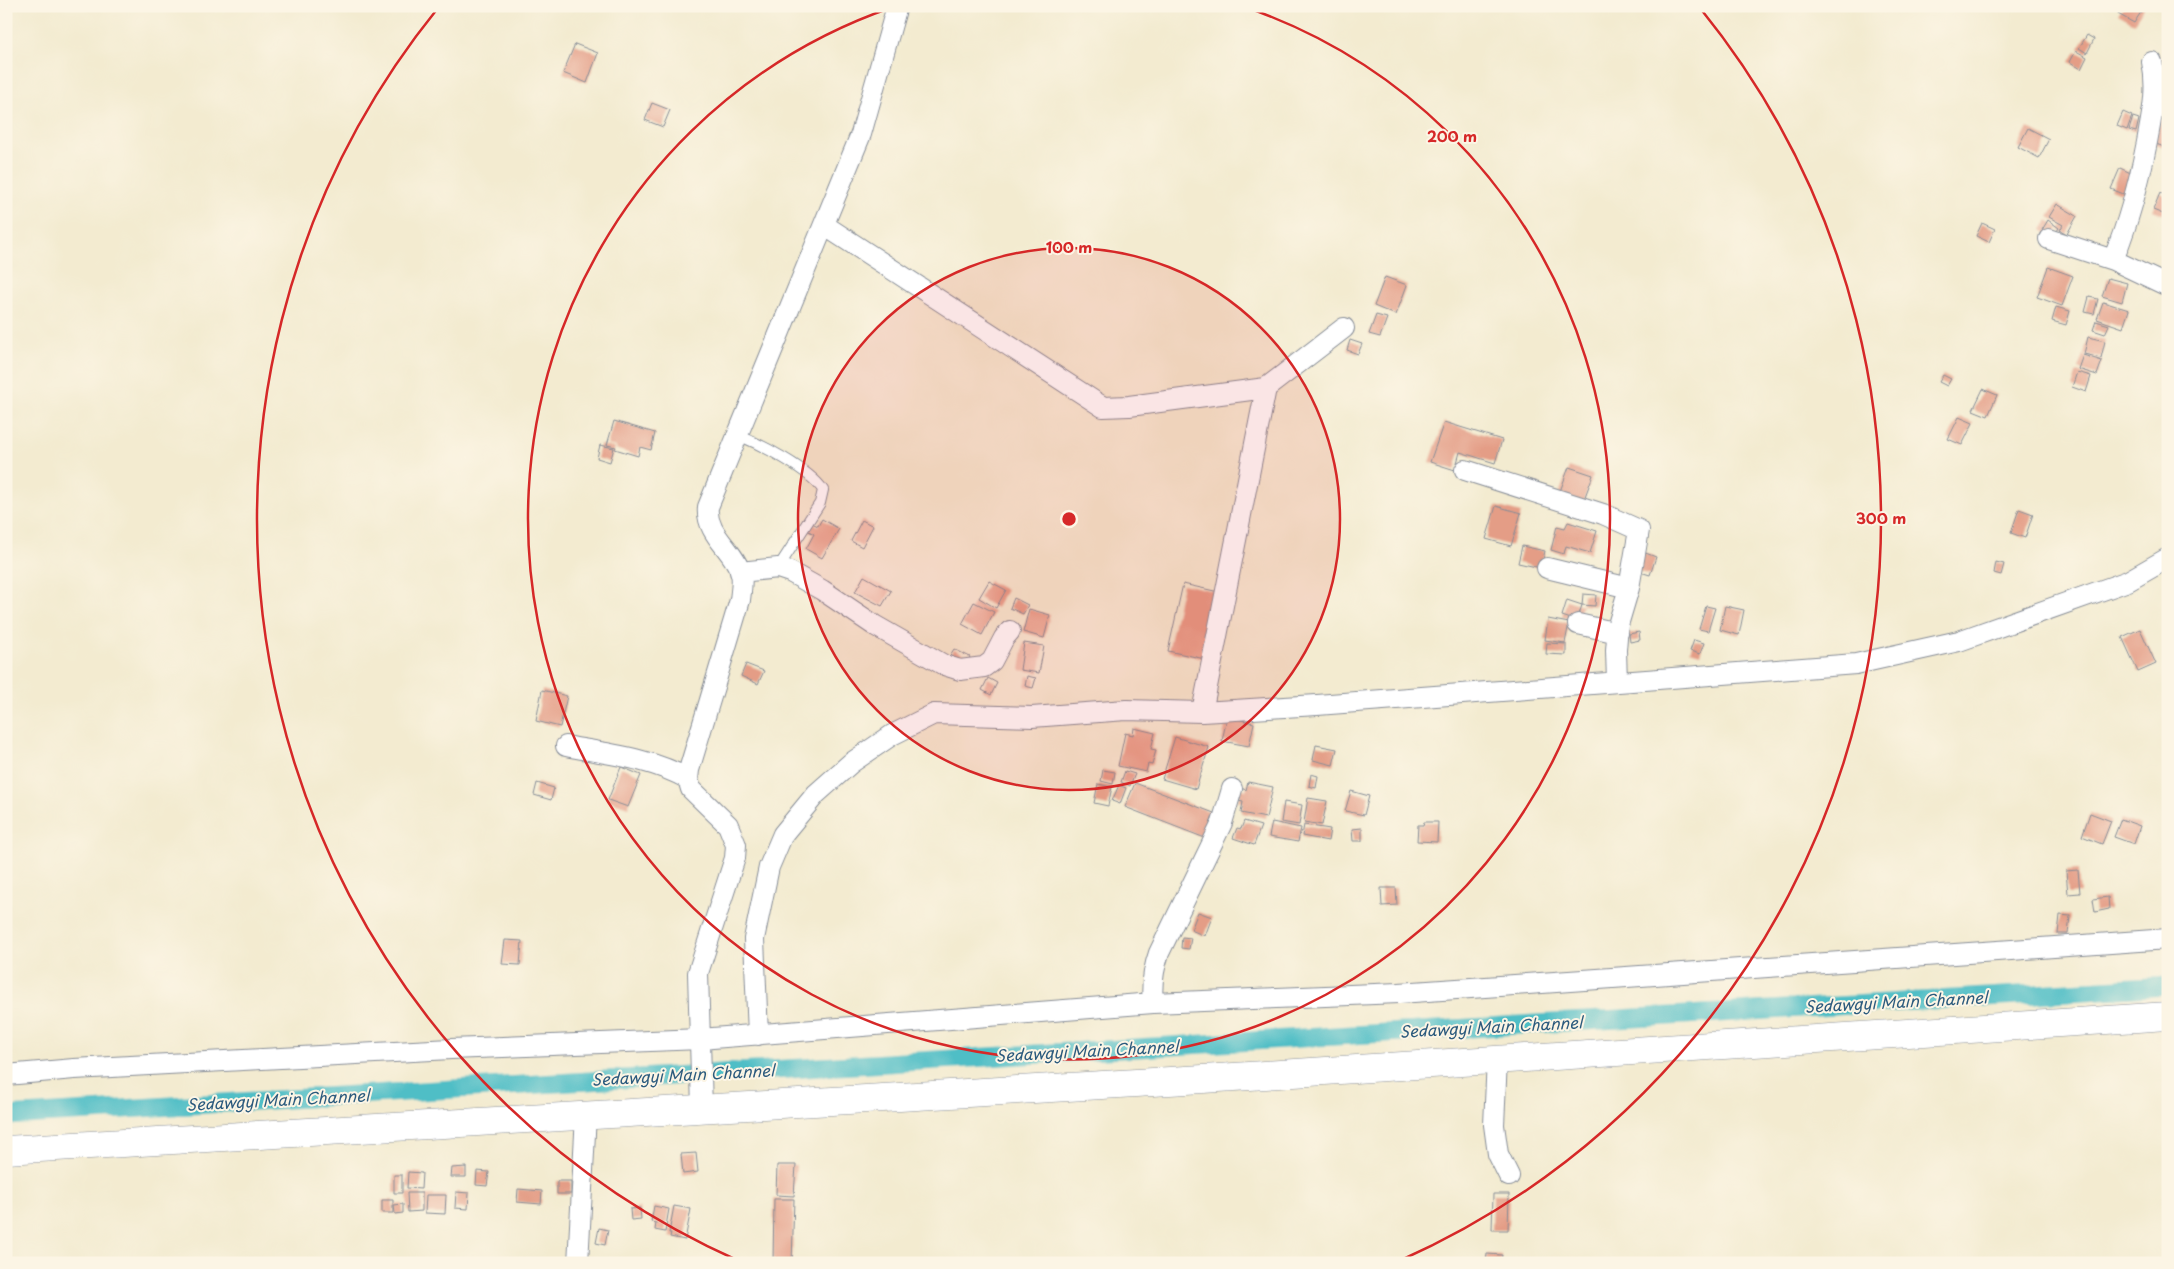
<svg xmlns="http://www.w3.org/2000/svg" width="2174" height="1269" font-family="'Playpen Sans',sans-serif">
<rect width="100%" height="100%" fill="#fcf5e5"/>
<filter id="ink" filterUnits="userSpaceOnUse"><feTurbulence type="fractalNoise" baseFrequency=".02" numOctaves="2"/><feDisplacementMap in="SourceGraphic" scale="10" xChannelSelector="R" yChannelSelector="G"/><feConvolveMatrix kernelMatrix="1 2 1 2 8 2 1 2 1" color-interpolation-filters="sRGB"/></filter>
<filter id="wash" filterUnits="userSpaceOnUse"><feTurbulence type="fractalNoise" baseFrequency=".0096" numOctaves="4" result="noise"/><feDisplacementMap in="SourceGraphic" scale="20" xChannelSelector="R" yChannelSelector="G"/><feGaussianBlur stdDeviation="1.12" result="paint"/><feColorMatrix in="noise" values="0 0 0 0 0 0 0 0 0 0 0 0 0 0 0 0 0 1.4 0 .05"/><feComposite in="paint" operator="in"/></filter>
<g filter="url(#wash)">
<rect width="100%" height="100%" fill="#f3ebd0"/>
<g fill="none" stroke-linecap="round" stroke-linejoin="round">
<path stroke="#50bec6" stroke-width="19" d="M6,1116L2168,986"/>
</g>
<g id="blocks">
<path fill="#e49d86" d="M2123,6H2145L2134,23L2118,14Z
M2087,35L2094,39L2087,53L2079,48Z
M575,44L598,53L587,83L563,73Z
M2076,51L2087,57L2081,69L2070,62Z
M652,103L670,110L663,127L645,120Z
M2123,112L2132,116L2127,130L2117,126Z
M2133,117L2139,119L2136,132L2129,130Z
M2161,119L2168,122V139L2164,147L2151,142Z
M2028,128L2049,139L2039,158L2018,147Z
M2120,168L2139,177L2131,197L2111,189Z
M2160,193L2168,196V216L2153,210Z
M2057,204L2077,216L2067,234L2060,230L2063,225L2049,217Z
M2048,220L2059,228L2053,237L2042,230Z
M1982,223L1995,229L1989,242L1976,236Z
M2048,267L2073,276L2062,306L2037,297Z
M1385,277L1407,285L1396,315L1374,306Z
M2108,278L2127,283L2122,302L2102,296Z
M2089,297L2098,299L2094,314L2085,312Z
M2103,302L2129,310L2123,328L2097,319Z
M2056,307L2070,311L2066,325L2052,321Z
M1376,315L1387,318L1380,337L1369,334Z
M2096,321L2109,325L2105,334L2093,330Z
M2088,337L2105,341L2101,358L2084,354Z
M1350,340L1362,344L1358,354L1347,350Z
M2083,355L2102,361L2097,375L2078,369Z
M2077,372L2091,376L2086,392L2072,387Z
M1943,375L1951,379L1947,386L1939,382Z
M1983,389L1997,395L1988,416L1973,410Z
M1959,417L1973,423L1962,445L1948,439Z
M614,421L655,433L651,450L640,447L638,456L615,449L616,447L607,445Z
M1444,422L1502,440L1495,463L1460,452L1455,470L1430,462Z
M600,445L614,448L610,462L597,458Z
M1569,467L1593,475L1583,502L1559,494Z
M1496,506L1521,513L1511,546L1486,539Z
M2019,509L2033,514L2025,538L2011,533Z
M822,519L839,529L822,558L806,549L814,534L807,530L812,523L818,526Z
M862,520L873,526L862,547L851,541Z
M1568,522L1597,531L1590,553L1566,546L1564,554L1551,550L1557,526L1565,528Z
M1522,546L1545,551L1541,568L1518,563Z
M1643,552L1656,557L1650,575L1637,571Z
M1996,562L2004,564L2001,575L1994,573Z
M864,576L891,591L882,606L855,592Z
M989,581L1006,590L996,608L979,598Z
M1183,584L1219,592L1205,659L1168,651Z
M1583,594L1596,595L1595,606L1582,605Z
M1014,598L1028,605L1023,614L1010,608Z
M1567,600L1582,605L1577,621L1562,616Z
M974,602L994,612L982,635L962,624Z
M1706,606L1715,608L1708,631L1699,629Z
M1725,606L1744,610L1739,635L1720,630Z
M1029,609L1050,615L1044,638L1023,632Z
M1548,619L1569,623L1565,643L1545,640Z
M2140,629L2156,664L2138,672L2122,637Z
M1639,632L1640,640L1630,642L1629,634Z
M1694,640L1704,643L1700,654L1690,651Z
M1024,643L1044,646L1039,673L1020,670Z
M1547,643L1566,644V655L1546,654Z
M954,649L970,657L964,669L947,660Z
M746,664L764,671L758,684L741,676Z
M1027,676L1036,678L1033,688L1025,686Z
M988,678L997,683L991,695L982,690Z
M542,690L567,696L560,727L536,721Z
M1227,717L1254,723L1249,746L1222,741Z
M1134,728L1155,733L1151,749L1156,750L1152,765L1148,764L1146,772L1118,766L1125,733L1133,735Z
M1175,737L1209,747L1196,789L1162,779Z
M1316,745L1337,749L1333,765L1313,760Z
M621,767L641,775L628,807L608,800Z
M1103,770L1115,772L1113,784L1101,781Z
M1125,771L1135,774L1130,786L1121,782Z
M1311,774L1318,776L1316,788L1309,786Z
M1248,782L1273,787L1266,818L1241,813L1243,802L1238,801L1241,788L1246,790Z
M537,783L554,788L551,800L534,795Z
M1135,783L1214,813L1205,838L1125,807Z
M1098,784L1112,787L1108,806L1094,803Z
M1119,785L1126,788L1120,804L1112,801Z
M1351,791L1369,796L1364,815L1345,811Z
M1308,798L1327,801L1322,825L1304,822Z
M1284,802L1302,805L1299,825L1281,822Z
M2090,813L2111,821L2102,844L2082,836Z
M2121,819L2140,826L2134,844L2114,837Z
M1244,821L1261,826L1254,845L1233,838L1237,828L1241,829Z
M1272,822L1301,828L1298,842L1269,837Z
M1424,822H1438L1437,842L1417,841L1418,825H1423Z
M1304,825L1330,829L1328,841L1302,836Z
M1362,828V841H1353L1352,829Z
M2078,870L2080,893L2068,894L2066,871Z
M1381,888H1396L1397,905L1382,906Z
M2108,897L2109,909L2095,912L2093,899Z
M1198,912L1212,917L1205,936L1191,930Z
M2060,915L2070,916L2068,934H2058Z
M1182,937L1191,938L1189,949L1181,948Z
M505,940L522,941L520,965L502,964Z
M696,1153L698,1172L683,1174L681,1154Z
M777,1165H796L794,1196L776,1195Z
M466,1167V1177H451L452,1168Z
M477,1171L489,1172L487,1186L476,1185Z
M408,1172L422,1173L421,1189L407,1188Z
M394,1175H402V1193H394Z
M557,1181H571V1194H557Z
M518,1189L542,1191L541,1204L517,1202Z
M456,1192L469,1193L468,1209L455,1208Z
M407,1193H422V1211L408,1212Z
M1493,1194H1509L1508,1230H1492Z
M426,1195H446L445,1214L425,1213Z
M774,1199H794L792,1263H773Z
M382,1200H393V1213H382Z
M403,1204V1213L395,1214L394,1205Z
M654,1206L669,1209L665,1232L655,1230L656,1223L651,1222Z
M674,1206L691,1209L685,1240L670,1237L671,1233H669Z
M640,1208L641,1219L631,1220L630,1209Z
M599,1228L608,1230L605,1245L596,1243Z
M1487,1254L1502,1255L1501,1263H1486Z"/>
</g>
</g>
<g filter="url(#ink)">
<use href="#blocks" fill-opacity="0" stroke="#878d97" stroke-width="1"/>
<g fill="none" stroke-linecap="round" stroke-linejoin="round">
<defs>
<path id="lane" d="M738,435C762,445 809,469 823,490L820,503L778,568"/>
<path id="street" d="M824,225L1103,407L1129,406L1266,388L1202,712
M2049,239L2113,260L2168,286
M2113,260C2129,221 2139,183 2147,142C2152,114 2158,90 2152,62
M1266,388L1344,328
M1465,470L1603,514L1639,530L1629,588L1618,625L1616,650L1617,682
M1547,568L1629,588
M740,572L778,568L790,572L822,590L874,625L944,665L960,670L984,667L992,661L1004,638L1010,631
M1578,624L1618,633
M566,746C607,754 651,758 688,779
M1153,1003C1151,985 1153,970 1159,953L1222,823L1232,789
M758,1035L754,939L769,867L783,834L816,794L851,763L892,735L934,714L1032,717L1126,710L1202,712L1317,705L1856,664L1959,641L2128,581L2168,558
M1497,1059L1494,1125L1498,1154L1509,1176
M6,1075L74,1069L451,1049L700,1039L1153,1003L1399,993L2168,939
M702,1108L698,973L735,858L736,845L728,825L691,789L688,779L689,770L740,600C741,591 743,581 741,573C734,550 705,534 708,507L861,134L897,6
M578,1263L586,1115"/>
<path id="secondary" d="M6,1150L1203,1079L2168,1016"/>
</defs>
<use href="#lane" stroke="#878d97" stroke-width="12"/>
<use href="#street" stroke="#878d97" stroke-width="22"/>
<use href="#secondary" stroke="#878d97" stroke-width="29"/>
<use href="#lane" stroke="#fff" stroke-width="10"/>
<use href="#street" stroke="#fff" stroke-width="20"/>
<use href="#secondary" stroke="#fff" stroke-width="28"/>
</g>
</g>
<circle cx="1069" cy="519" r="271" fill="#d62828" fill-opacity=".12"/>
<g fill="none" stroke="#d62828" stroke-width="2.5">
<circle cx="1069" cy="519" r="271"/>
<path d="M1245 7A541 541 0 1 1 893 7"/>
<path d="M739 1261A812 812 0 0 1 438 8M1700 8A812 812 0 0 1 1399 1261"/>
</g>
<g text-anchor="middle" stroke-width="4" stroke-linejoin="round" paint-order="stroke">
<g font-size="16" font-style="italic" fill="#2b5a7d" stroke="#fcf5e5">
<text transform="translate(1896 1002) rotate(-3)" y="6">Sedawgyi Main Channel</text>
<text transform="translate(1491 1027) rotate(-3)" y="6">Sedawgyi Main Channel</text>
<text transform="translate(1087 1051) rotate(-3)" y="6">Sedawgyi Main Channel</text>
<text transform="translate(683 1075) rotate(-3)" y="6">Sedawgyi Main Channel</text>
<text transform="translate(278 1100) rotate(-3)" y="6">Sedawgyi Main Channel</text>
</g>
</g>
<circle cx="1069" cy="519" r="8" fill="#d62828" stroke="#fcf5e5" stroke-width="2.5"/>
<g font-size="15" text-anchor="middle" font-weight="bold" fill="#d62828" stroke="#fcf5e5" stroke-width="4" stroke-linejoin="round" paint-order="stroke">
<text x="1452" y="142">200 m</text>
<text x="1069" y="253">100 m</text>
<text x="1881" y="524">300 m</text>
</g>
<rect width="2174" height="1269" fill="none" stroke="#fcf5e5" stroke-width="25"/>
</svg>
